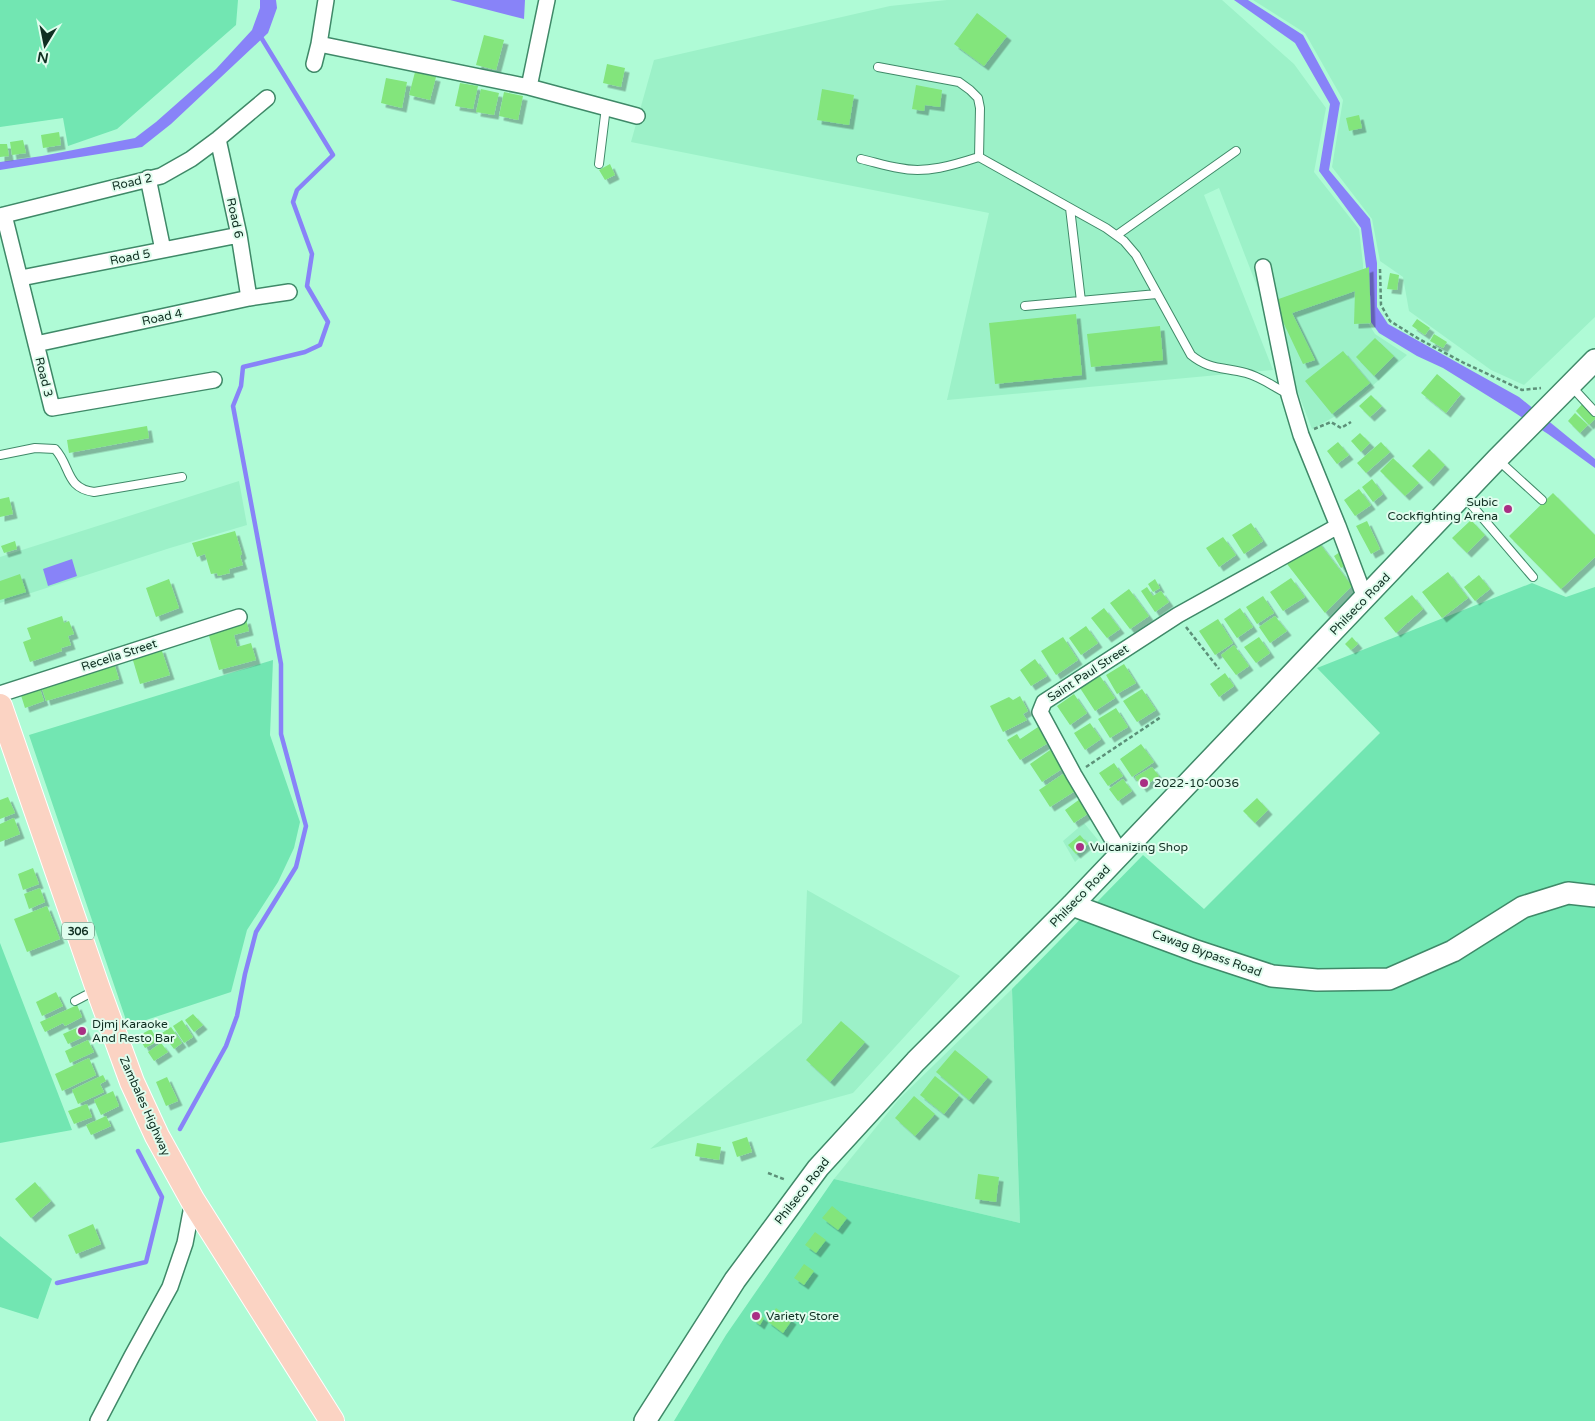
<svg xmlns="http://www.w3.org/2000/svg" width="1595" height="1421" font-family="'Varela Round',sans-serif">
<defs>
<filter id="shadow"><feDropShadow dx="4.5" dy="4.5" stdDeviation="0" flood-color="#0004"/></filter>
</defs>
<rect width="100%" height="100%" fill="#affbd6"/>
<path fill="#9cf1c8" d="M947,0H1222L1294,64L1326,108L1314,172L1359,229L1363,264L1365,318L1375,334L1407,355L1343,412L1312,429L1219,188L1204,195L1273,370L947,400L989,213L631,142L654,60L890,6Z
M1253,0H1595V317L1524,385L1491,370L1409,311L1403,277L1380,261L1372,219L1332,167L1343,100L1305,33Z
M239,481L247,525L170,548L0,603V557Z
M1084,823L1098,840L1075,862L1063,841Z
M807,890L960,976L853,1093L650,1149L802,1023Z
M1012,989L1020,1223L834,1179L899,1099Z"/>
<path fill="#72e6b2" d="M0,0H238L236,25L117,129L68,146L63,118L0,127Z
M1532,583L1566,597L1595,587V1421H674L726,1335L834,1179L1020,1223L1012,989L1143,855L1204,909L1380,733L1317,668Z
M273,660L270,735L300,822L294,848L278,882L247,930L231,992L128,1026L29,735Z
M0,943L72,1130L0,1143Z
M0,1236L52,1279L38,1319L0,1307Z"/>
<path fill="#8883f8" d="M260,0H276L277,8L268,33L171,124L142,147L0,170V162L42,156L135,138L156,122L216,69L252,30L260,8Z
M450,0H525L524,19Z
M1234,0H1248L1303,35L1340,103L1329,170L1370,219L1377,263V307L1388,324L1519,397L1595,459V468L1548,434L1509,409L1443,368L1417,356L1379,333L1365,314L1366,267L1361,228L1319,171L1330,104L1295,43Z
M72,559L77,576L48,586L43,569Z"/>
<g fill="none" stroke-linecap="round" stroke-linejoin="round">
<path stroke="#8883f8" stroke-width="4.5" d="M180,1129L226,1046L237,1016L245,974L256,932L296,867L306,826L281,734V664L233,406L241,386L243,367L305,352L320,345L328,322L307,286L312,254L293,202L297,190L333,155L259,34
M57,1283L146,1262L162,1197L138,1151"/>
</g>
<path fill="#83e57c" filter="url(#shadow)" d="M977,13L1007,36L984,66L954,44Z
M484,35L504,40L496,70L476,65Z
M607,64L625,68L621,87L603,83Z
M415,72L436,77L430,100L409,95Z
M386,78L407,82L402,108L381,103Z
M460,83L478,86L473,109L455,106Z
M916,85L942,90L940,107L925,105L924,111L912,109Z
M481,89L499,93L494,115L476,112Z
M822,89L854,95L849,125L817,120Z
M504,92L523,96L518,120L499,116Z
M1359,115L1362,128L1349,131L1346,118Z
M59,132L61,145L43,148L41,135Z
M23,140L26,153L12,155L10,142Z
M0,144H7L9,156L0,157Z
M610,164L615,175L605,180L599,170Z
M1369,267L1371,323L1354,324L1355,291L1292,313L1315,360L1303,364L1273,301Z
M1390,273L1399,275L1397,290L1387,289Z
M1076,314L1082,375L995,384L989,323Z
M1417,319L1430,328L1425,335L1412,326Z
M1160,326L1163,360L1091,367L1087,334Z
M1434,334L1447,342L1443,348L1430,341Z
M1375,338L1394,356L1374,376L1356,357Z
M1343,351L1370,383L1332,414L1305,381Z
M1437,374L1461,394L1446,413L1421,393Z
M1371,395L1382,406L1370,417L1359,406Z
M1584,402L1595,413V419L1589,425L1576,411Z
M1575,413L1588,425L1580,433L1568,421Z
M147,426L149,438L69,453L67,440Z
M1360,433L1370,443L1361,452L1351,441Z
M1338,442L1349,455L1337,464L1327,451Z
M1381,442L1390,452L1366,473L1357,463Z
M1429,449L1445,465L1429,482L1412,466Z
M1393,458L1419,483L1405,496L1380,471Z
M1372,479L1383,494L1373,502L1362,487Z
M1359,489L1371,505L1355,516L1344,500Z
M1553,493L1595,535V557L1561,589L1509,536Z
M9,497L13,514L0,517V499Z
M1471,520L1485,535L1467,553L1452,538Z
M1367,521L1380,549L1371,554L1356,526Z
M1251,523L1263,541L1244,554L1232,535Z
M235,531L242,554L240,556L243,565L229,569L230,573L218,576L217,573L211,574L205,554L197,557L192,543Z
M1223,537L1236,555L1219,567L1206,548Z
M1317,540L1352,586L1325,613L1284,560Z
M15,541L17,549L4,553L1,546Z
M1343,550L1350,562L1341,568L1334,556Z
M1448,572L1468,598L1442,618L1422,592Z
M20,574L26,592L0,600V581Z
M1479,575L1490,589L1475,601L1464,587Z
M1291,578L1305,597L1283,611L1270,592Z
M169,579L179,608L156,617L146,588Z
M1155,579L1160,588L1153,592L1148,584Z
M1147,587L1153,596L1161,591L1169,602L1155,612L1141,591Z
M1129,589L1149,616L1130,629L1110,603Z
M1412,595L1423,609L1396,633L1384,618Z
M1263,596L1274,613L1257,624L1246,607Z
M1104,608L1120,629L1107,638L1091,618Z
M1240,608L1253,627L1237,638L1224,619Z
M62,616L64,623L69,621L74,634L68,636L71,645L61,648L62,651L30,662L23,642L31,639L27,628Z
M1275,616L1287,631L1270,643L1259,627Z
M246,619L249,631L234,635L237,647L251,643L256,660L219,670L207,629Z
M1218,619L1233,643L1215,655L1199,631Z
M1086,626L1098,643L1081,655L1069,638Z
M1063,637L1078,660L1056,675L1041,651Z
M1259,637L1270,653L1256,663L1244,647Z
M1352,637L1358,644L1351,650L1345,644Z
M1234,645L1249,666L1236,675L1221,655Z
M161,648L170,675L140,684L132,657Z
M1035,659L1047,676L1031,686L1020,670Z
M113,660L119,679L46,701L40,682Z
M1124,664L1136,683L1117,694L1106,675Z
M1225,673L1234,686L1219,697L1210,684Z
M1100,676L1115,698L1095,711L1080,688Z
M38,683L44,701L25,708L19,689Z
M1142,689L1156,710L1137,722L1123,701Z
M1074,694L1087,713L1070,725L1057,706Z
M1020,696L1028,711L1023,714L1027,720L1003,732L990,706L1009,697L1013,700Z
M1116,708L1128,727L1110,738L1098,719Z
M1090,723L1101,739L1085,750L1074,733Z
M1038,727L1048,743L1020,760L1007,740L1017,734L1020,739Z
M1141,744L1154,762L1132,777L1120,759Z
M1053,748L1065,767L1042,782L1030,764Z
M1114,763L1123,776L1108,786L1099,773Z
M1152,767L1159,776L1142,788L1135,777Z
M1063,774L1075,791L1050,807L1039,790Z
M1123,779L1132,791L1118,801L1109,789Z
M8,797L15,813L0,819V800Z
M1257,798L1268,810L1255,823L1243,811Z
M1080,799L1089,813L1074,823L1065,810Z
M14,818L20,834L0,842V824Z
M1080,835L1088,844L1076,854L1068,845Z
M33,868L39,884L23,890L18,874Z
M40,888L45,902L29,909L24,894Z
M47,906L60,939L27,952L14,919Z
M56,992L63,1006L42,1016L36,1002Z
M77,1005L82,1017L65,1026L63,1023L45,1032L40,1022Z
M193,1014L203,1025L194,1032L185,1020Z
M182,1020L193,1037L184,1043L173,1026Z
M841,1021L865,1042L830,1082L806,1060Z
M83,1025L87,1035L68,1044L63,1034Z
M171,1027L182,1043L174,1049L162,1033Z
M151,1029L158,1041L145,1048L138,1036Z
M88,1040L94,1052L70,1063L65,1051Z
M161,1043L168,1052L154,1061L148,1052Z
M955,1050L988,1077L969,1100L936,1072Z
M89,1058L96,1075L62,1091L55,1074Z
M103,1075L106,1081L100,1084L104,1092L78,1104L72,1090Z
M935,1076L959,1095L944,1114L920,1095Z
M167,1077L178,1101L166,1106L156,1082Z
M113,1091L119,1106L101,1115L94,1100Z
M914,1096L935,1114L915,1136L895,1118Z
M87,1104L92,1117L74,1124L68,1111Z
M106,1116L111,1126L91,1135L86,1125Z
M747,1137L752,1152L737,1157L732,1142Z
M697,1143L721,1147L719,1160L695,1156Z
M978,1174L999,1177L996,1202L975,1199Z
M35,1182L51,1201L31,1218L15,1199Z
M832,1206L847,1218L838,1230L822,1218Z
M93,1224L101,1244L76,1254L68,1235Z
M815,1232L826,1240L816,1253L805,1245Z
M804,1264L814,1271L804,1285L794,1278Z
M776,1308L792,1320L783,1333L767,1321Z
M756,1313L764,1318L760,1325L752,1319Z"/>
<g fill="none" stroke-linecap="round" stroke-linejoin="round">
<defs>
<path id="lane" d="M878,67L959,82L970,90L978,98L980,108L979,157L1106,228L1124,241L1136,255L1191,355C1209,370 1224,367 1246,373C1261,377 1274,387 1288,394
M861,159C874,162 887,166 899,168C926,174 954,165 979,157
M599,164L606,107
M1070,208L1081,301
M1117,235L1236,151
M1025,306L1157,294
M1572,387L1595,412
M0,455L35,448L55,449C71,466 65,488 94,492L182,477
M1497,459L1542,500
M1463,495L1533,577
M75,1001L96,990"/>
<path id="street" d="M326,0L319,44L529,87L637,116
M314,64L319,44
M529,87L547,0
M218,139L239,235L249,298
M148,178L163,250
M4,215L52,408L214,380
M0,216L161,176L191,159L218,139L267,98
M1263,267L1289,395L1301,435L1338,526L1365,598
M21,278L239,235
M36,344L249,298L289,292
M0,694L239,617
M1121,854L1074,775L1040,712L1044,702L1178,615L1338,526
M98,1421L132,1356L170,1287L185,1243L193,1201"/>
<path id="secondary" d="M1072,905L1196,951L1272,976L1317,980L1389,979L1453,951L1523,907L1568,893L1595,896
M645,1421L735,1280L818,1168L916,1061L1072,905L1497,459L1595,360"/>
<path id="primary" d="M0,706L98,989L132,1082L157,1136L193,1201L332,1421"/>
</defs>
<use href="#lane" stroke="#3f8968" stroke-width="10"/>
<use href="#street" stroke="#3f8968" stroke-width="18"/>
<use href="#secondary" stroke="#3f8968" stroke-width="24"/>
<use href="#primary" stroke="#fff" stroke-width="26"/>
<path stroke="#5c9078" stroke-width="2.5" stroke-dasharray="4 2.5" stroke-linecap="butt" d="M1380,269L1381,305L1390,321L1419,339L1464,363L1522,390L1541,388
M1314,429L1331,422L1341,428L1351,422
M1186,627L1219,669
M1086,767L1161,717
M768,1173L786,1180"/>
<use href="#lane" stroke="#fff" stroke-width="8"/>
<use href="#street" stroke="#fff" stroke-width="15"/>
<use href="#secondary" stroke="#fff" stroke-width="21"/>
<use href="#primary" stroke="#fbd3c3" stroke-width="24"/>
</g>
<g fill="#a92f84" stroke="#e0fdee" stroke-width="2">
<circle cx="1508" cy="509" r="5"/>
<circle cx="1144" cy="783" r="5"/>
<circle cx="1080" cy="847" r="5"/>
<circle cx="82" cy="1031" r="5"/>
<circle cx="756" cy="1316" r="5"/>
</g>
<g text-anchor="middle" stroke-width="4" stroke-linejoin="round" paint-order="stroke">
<rect fill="#e0fdee" stroke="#4e6d5f" stroke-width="1" x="62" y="922.5" width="32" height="17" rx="4"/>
<g font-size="11" font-weight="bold" fill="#102f22">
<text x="78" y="935">306</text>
</g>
<g font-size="12" fill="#102f22" stroke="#e0fdee">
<text transform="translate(132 182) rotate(-13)" y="4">Road 2</text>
<text transform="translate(235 218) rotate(78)" y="4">Road 6</text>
<text transform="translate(130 257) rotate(-11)" y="4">Road 5</text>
<text transform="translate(162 317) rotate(-12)" y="4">Road 4</text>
<text transform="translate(44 377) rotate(76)" y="4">Road 3</text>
<text transform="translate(1360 604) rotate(-46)" y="4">Philseco Road</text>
<text transform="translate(119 655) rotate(-18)" y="4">Recella Street</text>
<text transform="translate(1088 673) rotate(-33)" y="4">Saint Paul Street</text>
<text transform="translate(1080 896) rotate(-46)" y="4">Philseco Road</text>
<text transform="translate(1207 953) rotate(20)" y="4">Cawag Bypass Road</text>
<text transform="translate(145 1106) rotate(66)" y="4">Zambales Highway</text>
<text transform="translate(802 1191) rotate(-52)" y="4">Philseco Road</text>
</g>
<g font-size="12" fill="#102f22" stroke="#e0fdee" text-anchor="start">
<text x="1498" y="506" text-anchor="end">Subic<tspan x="1498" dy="14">Cockfighting Arena</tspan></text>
<text x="1154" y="787">2022-10-0036</text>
<text x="1090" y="851">Vulcanizing Shop</text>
<text x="92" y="1028">Djmj Karaoke<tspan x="92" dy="14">And Resto Bar</tspan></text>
<text x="766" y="1320">Variety Store</text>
</g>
</g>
<g transform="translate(45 45) rotate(190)" stroke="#e0fdee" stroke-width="4" paint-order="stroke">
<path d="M0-4L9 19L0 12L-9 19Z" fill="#102f22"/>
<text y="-8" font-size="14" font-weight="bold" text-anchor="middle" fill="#102f22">N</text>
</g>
</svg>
